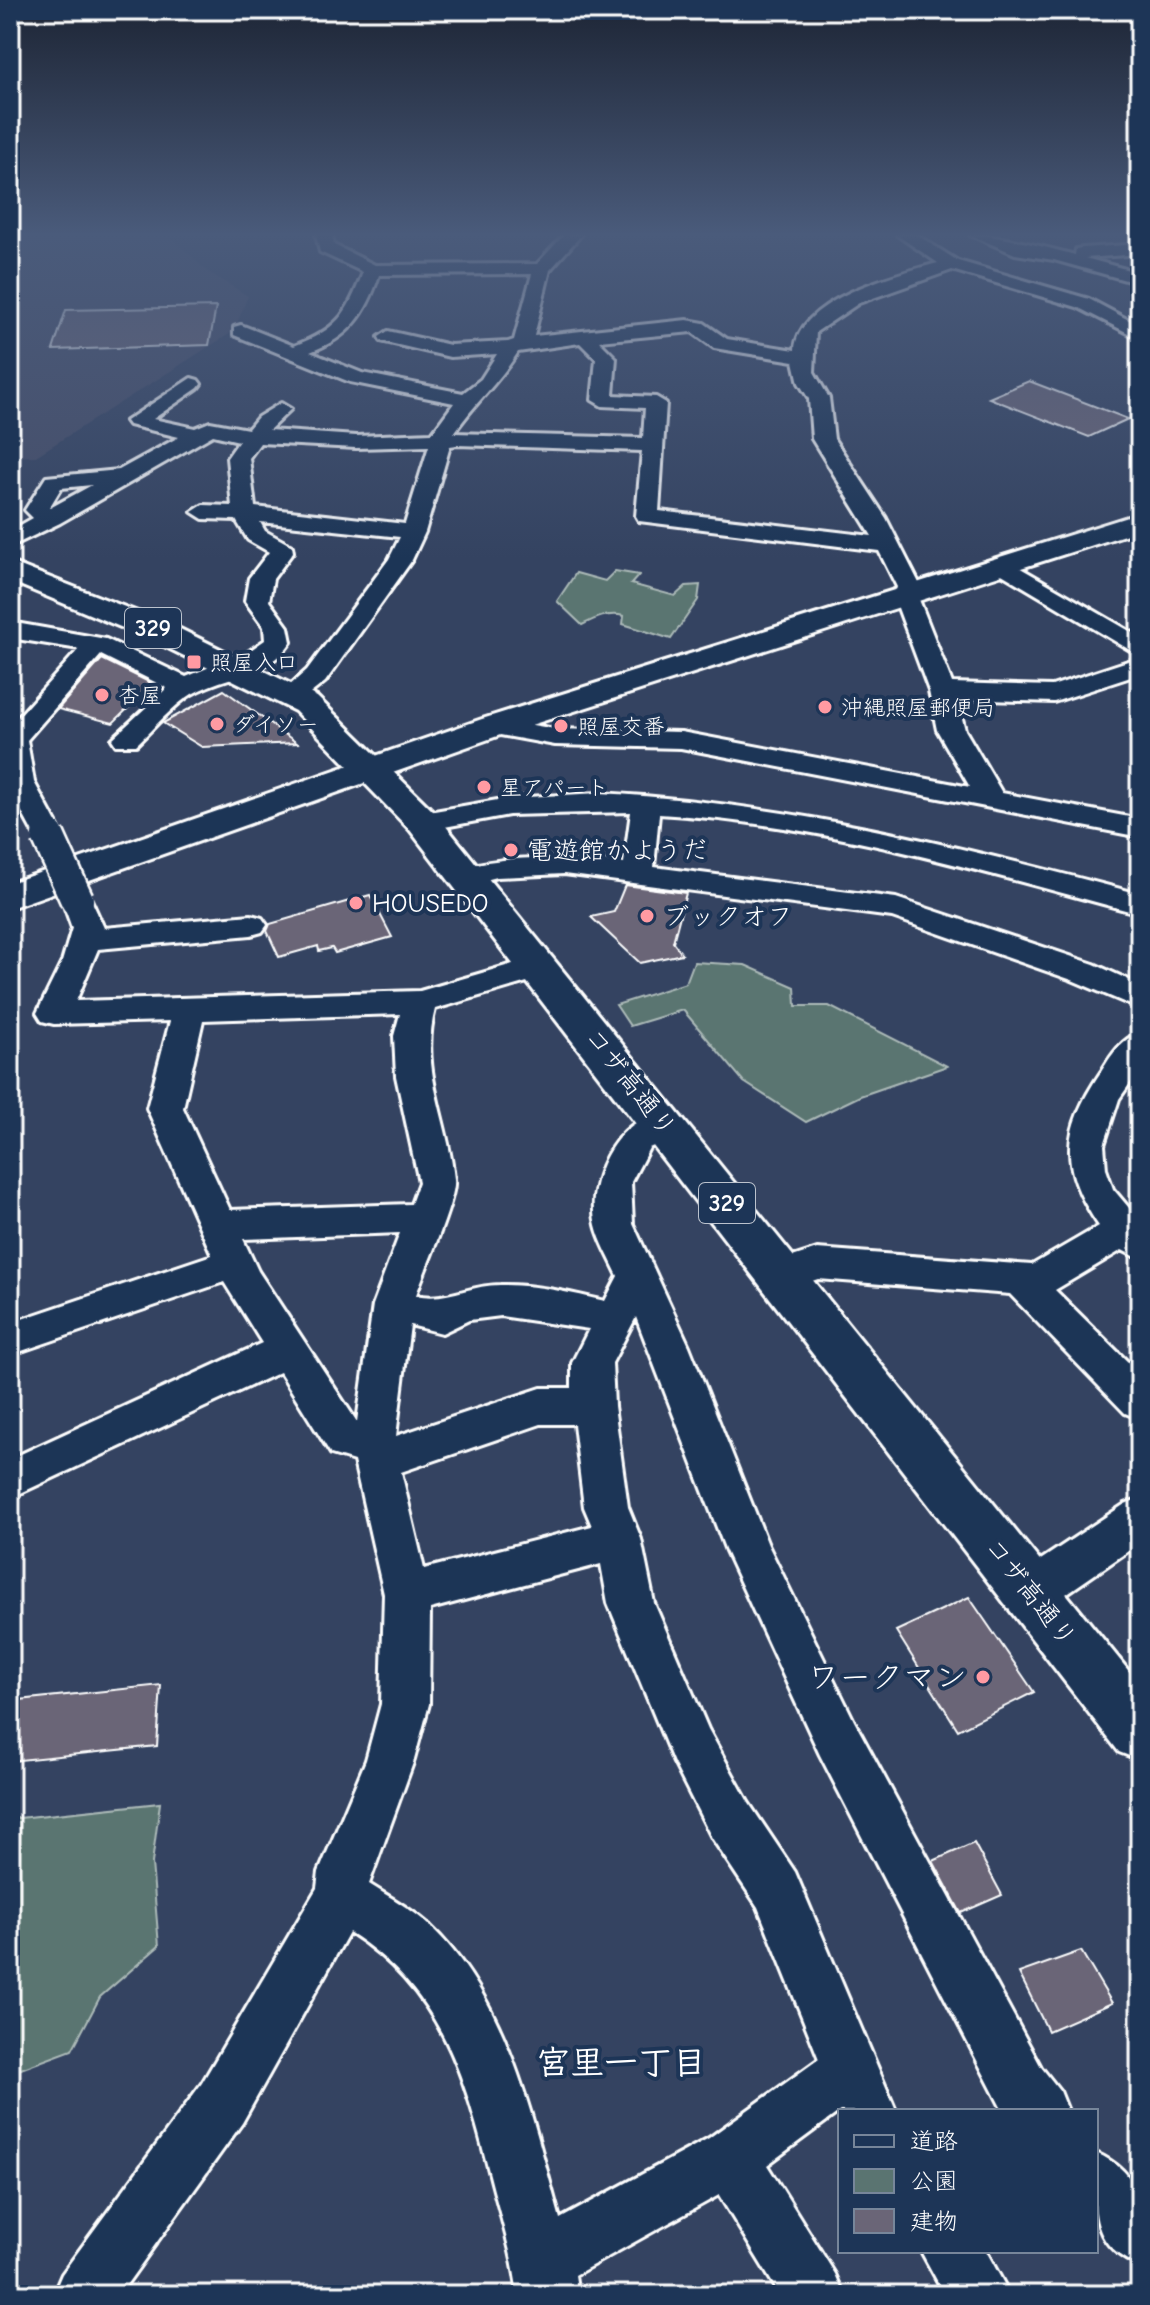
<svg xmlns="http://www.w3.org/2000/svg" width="1150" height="2305" font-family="'Comic Neue','Klee One',sans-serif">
<rect width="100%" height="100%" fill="#344361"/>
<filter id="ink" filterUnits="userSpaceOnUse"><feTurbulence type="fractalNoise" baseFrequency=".0125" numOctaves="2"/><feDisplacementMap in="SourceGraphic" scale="16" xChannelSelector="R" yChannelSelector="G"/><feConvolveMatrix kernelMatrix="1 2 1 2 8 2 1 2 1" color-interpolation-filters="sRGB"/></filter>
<g filter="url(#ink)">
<path fill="#444d68" d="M10,235H169L207,271L248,296L234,331L36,456L10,457Z"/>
<path fill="#5a7471" stroke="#acbab8" stroke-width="2" d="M615,571L639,575L631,584L675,596L686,586L700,585L698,600L671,639L623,624L624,616C608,612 596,618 582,625L557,601L576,573L605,581Z
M694,962L745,965L795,987L796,1006H829L947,1066L860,1096L806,1122L744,1082L683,1010L630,1026L616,1005L686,983Z
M160,1803L152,1863L159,1946L100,1997L72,2050L10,2073V1819Z"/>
<path fill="#6a6577" stroke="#fff" stroke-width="2" d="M216,307L209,345L53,350L66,310Z
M1029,381L1128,419L1089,437L989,398Z
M102,659L153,684L113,723L58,709Z
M224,690L297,743L202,747L163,723Z
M625,885L686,893L673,942L682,954L640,963L591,917L614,912Z
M370,895L392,937L335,953L332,948L319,951L318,946L279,957L267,931L270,924Z
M969,1597L1034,1692L958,1730L896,1631Z
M161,1685L157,1746L10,1761V1701Z
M974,1843L1002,1895L961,1913L933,1861Z
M1081,1951L1112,2003L1048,2031L1019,1973Z"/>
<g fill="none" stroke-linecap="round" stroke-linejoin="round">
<defs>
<path id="street" d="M316,235H332L334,245L375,265L537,264L564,235H581L550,270L534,336L687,320L704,323L727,339L795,350C798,299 896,274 938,263L897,235H917L958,261L1089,299L1140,326V339L1077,307L952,270L859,303L816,332L814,372L829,398L834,439L886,518L921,587L918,597L952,683L1052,686L1140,657V674L1054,702L957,699L965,730L1002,793L1140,819V837L681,748L555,745L484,732L480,726L484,720L494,718L555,729L681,732L970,787L937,730L929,691L894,597L897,587L879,551L639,521L636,516L642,451L457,445L450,446L425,532L412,560L325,682L301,701H283L279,695L307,670L389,559L400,537L260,522L265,531L292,546L293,552L273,579L269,601L288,627L291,642C267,677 226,674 192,694C172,706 153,729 136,745H116L112,739L167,688L101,655L27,740L34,782L63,836L58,842H38L10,790V726L79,649L10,638V622L106,639L186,677L224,661L238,659L265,640L264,627L245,601L249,578L269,552L248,540L236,520L203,519L192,512L203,505L232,506L227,458L239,441L213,435L60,523L10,547V531L33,518L25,510L46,477L119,470L179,437L129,425L126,421L191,378L198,380L201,384L198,388L153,419L195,428L210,422L248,429L258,417L281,403L291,409L269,430L356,436L432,433L454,403L350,382L234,335V327L241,325L294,346C337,329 347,316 363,272L320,252ZM532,274L514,340L508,342L450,345L388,331L379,337L381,341L450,357L497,354L481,379L463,393L362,373L310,352C350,337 366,315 379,275ZM692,332L714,348L794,361L799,383L809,399L812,439L872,536L659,511L666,403L656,397L613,395L616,358L599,341ZM580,343L596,359L592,400L602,406L645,408L643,438L454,433C474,404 499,382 518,352ZM260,443L356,448L429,446L405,524L255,507L249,458ZM92,485L50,508H49L61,488Z
M970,235C999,235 1046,247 1075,255L1076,249L1082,248L1140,244V254L1085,258L1140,273V284L1054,260L1015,254Z
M1003,558L1140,637V656L995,570L991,565L995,560Z
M599,793C788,803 958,846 1140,894V914C982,872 823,823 659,814L654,867L896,898L1094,964L1140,985V1009L1072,980L892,917L564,874L497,877L466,885L455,883L451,876L455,869C513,854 565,856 624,863L631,812L509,815L423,831L413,828L408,822L413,816L423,813L509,798Z
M77,890L88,893L104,928L251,915L262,918L267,925L262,932L251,935L98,949L76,1001L420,991L540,956L551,959L556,967L551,975L435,1009C419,1070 448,1119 454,1179C457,1197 424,1271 416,1295C446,1302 469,1285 500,1285C535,1284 571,1293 605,1301L618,1276C611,1260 600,1242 596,1225C584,1179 623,1100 679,1117L684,1126L679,1135L649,1148L631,1182L633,1224L689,1346L768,1545L854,1721L1041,2067L1060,2091L1068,2111H1005L1001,2107L820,1755L726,1551L636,1317L612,1363L614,1406L628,1507L641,1539L654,1603L708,1729L748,1802L795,1872L896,2111H840L767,2165L835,2274L844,2295H780L719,2195L575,2275L578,2295H518C513,2254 500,2215 490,2175C464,2075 442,1991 349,1932L242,2123L119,2295H53L62,2274L202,2083L317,1888L319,1872L366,1760L381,1704L384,1594L354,1461L331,1454L280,1372L10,1498V1459L262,1343L224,1282L10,1355V1323L212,1255L147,1108L170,1021L54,1024L42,1021L37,1013L62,962L72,928L62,900L66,893ZM400,1014L394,1036L396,1076L419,1182L411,1204L230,1210L183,1108L203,1020ZM400,1233L373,1305L357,1422L258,1271L243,1239ZM501,1316L589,1329L572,1363V1388H541L396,1436L410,1325L442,1333L469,1320ZM541,1424H574L584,1507L592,1526L424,1569L401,1472ZM601,1564L608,1603L674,1763L712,1838L758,1907L819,2059L709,2138L560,2219C532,2119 508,1999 429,1925C412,1909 389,1897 369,1884L414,1760L429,1704L430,1609Z
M1140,1033V1069L1119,1099L1104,1145L1106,1169L1113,1189L1140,1221V1259L1122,1250L1055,1290L1140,1374V1419L1125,1413L1010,1294L818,1279L785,1290L771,1286L766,1275L771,1264L817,1249L1032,1265L1099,1226C1059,1167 1061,1131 1101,1072C1111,1056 1122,1038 1140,1033Z
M1140,1498V1543L1047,1607L1031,1613L1015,1607L1008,1592L1015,1577L1125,1504Z
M1096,2153C1150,2177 1140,2215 1140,2266C1085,2244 1096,2204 1096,2153Z
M921,2251H986L1010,2295H945Z"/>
<path id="secondary" d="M1140,513V530L506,733L10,908V883L482,719Z"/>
<path id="highway" d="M10,562L176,627L317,697L436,814L1140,1685V1760L1119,1752L410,830L295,711L154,641L10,581Z"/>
</defs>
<use href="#street" stroke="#fff" stroke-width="6"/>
<use href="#secondary" stroke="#fff" stroke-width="6"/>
<use href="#highway" stroke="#fff" stroke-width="6"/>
<use href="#street" fill="#1d3557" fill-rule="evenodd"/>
<use href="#secondary" fill="#1d3557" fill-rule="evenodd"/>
<use href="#highway" fill="#1d3557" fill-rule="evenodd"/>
<defs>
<path id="street-bridge" d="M48,836L77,900"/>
</defs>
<use href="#street-bridge" stroke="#fff" stroke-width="37" stroke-linecap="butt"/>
<use href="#street-bridge" stroke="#1d3557" stroke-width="32"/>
</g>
</g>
<linearGradient id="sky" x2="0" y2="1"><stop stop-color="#1d2535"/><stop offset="0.42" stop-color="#4a5b7b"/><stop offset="1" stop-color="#4a5b7b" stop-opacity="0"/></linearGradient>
<rect width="1150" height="558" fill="url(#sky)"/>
<g fill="#ff9aa2" stroke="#1d3557" stroke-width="3">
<rect x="186" y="654" width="16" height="16" rx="4"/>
<circle cx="102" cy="695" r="8"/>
<circle cx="825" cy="707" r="8"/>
<circle cx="217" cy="724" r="8"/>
<circle cx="561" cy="726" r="8"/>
<circle cx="484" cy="787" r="8"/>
<circle cx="511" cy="850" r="8"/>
<circle cx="356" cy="903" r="8"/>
<circle cx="647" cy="916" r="8"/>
<circle cx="983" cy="1677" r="8"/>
</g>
<g text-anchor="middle" stroke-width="8" stroke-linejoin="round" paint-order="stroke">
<g font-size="22" fill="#fff" stroke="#1d3557" text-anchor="start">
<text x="210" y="670">照屋入口</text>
<text x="118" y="703">杏屋</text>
<text x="841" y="715">沖縄照屋郵便局</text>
<text x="233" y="732">ダイソー</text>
<text x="577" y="734">照屋交番</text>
<text x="500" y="795">星アパート</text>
</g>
<g fill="#1d3557" stroke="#bbc2cd" stroke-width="2">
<rect x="125" y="608" width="56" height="40" rx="6"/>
<rect x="699" y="1183" width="56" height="40" rx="6"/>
</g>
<g font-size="24" font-weight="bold" fill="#fff">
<text x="153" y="636">329</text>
<text x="727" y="1211">329</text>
</g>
<g font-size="26" fill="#fff" stroke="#1d3557" text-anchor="start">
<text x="527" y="859">電遊館かようだ</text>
<text x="372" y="912">HOUSEDO</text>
<text x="663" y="925">ブックオフ</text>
</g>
<g font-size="26" fill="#fff" stroke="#1d3557">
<text transform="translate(631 1082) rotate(52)" y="9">コザ高通り</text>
<text transform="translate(1031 1592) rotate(52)" y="9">コザ高通り</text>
</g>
<g font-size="32" fill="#fff" stroke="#1d3557" text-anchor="end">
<text x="967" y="1688">ワークマン</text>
</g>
<g font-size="34" font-weight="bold" fill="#fff" stroke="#1d3557">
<text x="621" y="2074">宮里一丁目</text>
</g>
</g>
<rect width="1150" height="2305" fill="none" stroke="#1d3557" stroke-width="40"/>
<rect x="20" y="20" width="1110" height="2265" fill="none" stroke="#fff" stroke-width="3" filter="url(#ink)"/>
<rect x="838" y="2109" width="260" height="144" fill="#1d3557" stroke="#77869a" stroke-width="2"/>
<rect x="854" y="2135" width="40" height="12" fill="#1d3557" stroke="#77869a" stroke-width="2"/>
<text x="910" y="2149" font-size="24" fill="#ffffff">道路</text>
<rect x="854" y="2169" width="40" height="24" fill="#5a7471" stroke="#77869a" stroke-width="2"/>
<text x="910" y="2189" font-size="24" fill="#ffffff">公園</text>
<rect x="854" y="2209" width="40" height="24" fill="#6a6577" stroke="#77869a" stroke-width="2"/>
<text x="910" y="2229" font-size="24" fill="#ffffff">建物</text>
</svg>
